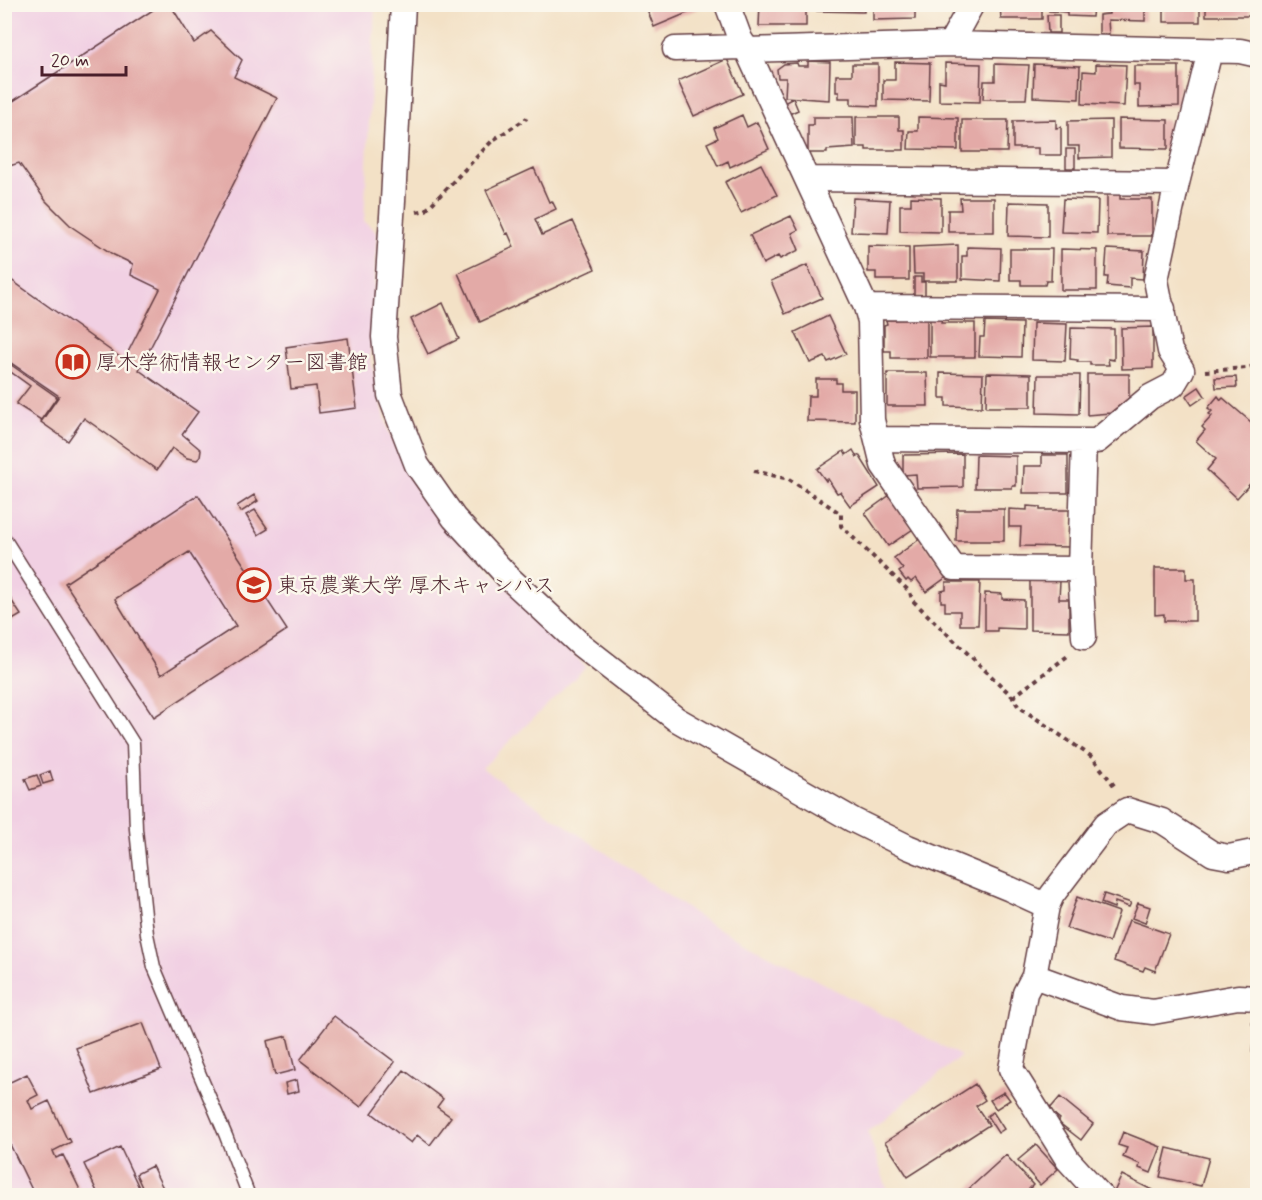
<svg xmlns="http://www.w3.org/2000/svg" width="1262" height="1200" font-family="Mynerve,'Klee One',sans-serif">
<rect width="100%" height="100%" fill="#fbf7ec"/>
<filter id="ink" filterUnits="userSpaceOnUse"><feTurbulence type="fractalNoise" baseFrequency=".0167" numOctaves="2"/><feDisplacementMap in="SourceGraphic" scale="12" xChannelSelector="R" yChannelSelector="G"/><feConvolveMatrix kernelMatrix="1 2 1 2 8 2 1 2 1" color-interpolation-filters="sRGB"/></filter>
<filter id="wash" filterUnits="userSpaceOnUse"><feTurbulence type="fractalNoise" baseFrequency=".008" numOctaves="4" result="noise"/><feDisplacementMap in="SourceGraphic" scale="24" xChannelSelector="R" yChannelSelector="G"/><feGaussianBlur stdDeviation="1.35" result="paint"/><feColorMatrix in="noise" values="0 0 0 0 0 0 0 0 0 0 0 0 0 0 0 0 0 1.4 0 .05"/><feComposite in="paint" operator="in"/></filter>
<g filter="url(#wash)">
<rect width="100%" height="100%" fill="#f3e1c6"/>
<path fill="#f1d0e3" d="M5,5H375L364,221L377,233L370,358L388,430L423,502L586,667L482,768L708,923L961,1056L868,1132L889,1195L12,1196L5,1184Z"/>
<g id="blocks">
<path fill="#e3aaa7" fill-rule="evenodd" d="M162,4H170L194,43L211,31L242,60L234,77L277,98L139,370L198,412L182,434L201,450L200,457L197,460L187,458L172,448L157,470L84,418L68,441L41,422L59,396L4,358V275L124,360L160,289L131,275L133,264L114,255L72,227L46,201L19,163L9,166L4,158V107Z
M645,4H704V6L654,27Z
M760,4H806V26H759Z
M818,4H864V12L817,11Z
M873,4H915V19L873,20Z
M1000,4H1042V19H1001Z
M1101,4H1145V21L1108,20L1109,34H1099V15L1109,14V12H1101Z
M1154,4H1200V22H1164V9H1154Z
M1206,4H1250V16H1206Z
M1049,5H1093L1092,17L1067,16V12L1049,11Z
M1047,15H1059V33H1048Z
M727,59L743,94L694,116L678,81Z
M808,61L830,62L829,100L785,97L786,78H778L777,69L784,64L797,63L798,66H808Z
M895,62L930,63L929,101L883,100V80H895Z
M945,63L981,64L980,102L939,101V81L945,82Z
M852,64H878V106L851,105V98H839V92H836V75H852Z
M995,64L1029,65L1026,99H983L984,81H995Z
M1034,64L1080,66L1079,99L1033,97Z
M1096,64L1126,65L1124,106L1082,104L1083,71L1096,72Z
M1134,66H1179V106L1139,107V85H1134Z
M793,98L798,110L789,114L784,103Z
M742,115L747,127L757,122L769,149L730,167L728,161L718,166L707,143L718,138L714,128Z
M813,117H853L854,148L827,150V153H808V125H813Z
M856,117H899V130H904V150H866V147H856Z
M918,117L958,118V150L908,149L909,131H918Z
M1119,119L1168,120V149L1119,148Z
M962,120H1008L1007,152H962Z
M1056,120V128L1061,127V155H1038V148H1013V121Z
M1111,120V157L1079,158V146H1068V121Z
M1066,149H1075V168H1066Z
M761,164L777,195L741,213L725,182Z
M534,168L549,202L552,201L556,209L535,219L542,235L573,221L595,269L480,322L458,273L514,247L508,233L506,234L486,190Z
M1107,192H1120V199H1152V236H1107Z
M911,197L941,198V232L900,231V205H911Z
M853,198L890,200L888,233L851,232Z
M960,198H994V232H948V210H961Z
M1063,199L1098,200L1097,233L1061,232Z
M1009,202L1048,203V237L1008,236Z
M791,216L798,230L792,233L799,250L780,259L778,256L763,264L750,235Z
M958,245V281H923V274H914L913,247Z
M868,246L909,247V280H876V272H868Z
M967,247L1001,248L1000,281L962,279V256H967Z
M1010,249H1052L1051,281H1046L1045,285H1021V280H1010Z
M1061,249L1097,250V290H1061Z
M1107,249L1144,251L1143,279L1130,278V288L1107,286L1108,277H1105Z
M807,265L822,298L785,314L771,281Z
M914,277H921V282H925V297L914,296Z
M443,303L459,339L428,354L411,319Z
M828,316L846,354L828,362L825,357L810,363L795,332Z
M930,317H942L941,323H975V357H930Z
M927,319V358H891V351H884V325L887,324L886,320Z
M985,322L1022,323L1021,357L979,356L980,337H984Z
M1033,323L1067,324L1065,361L1032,360Z
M1153,327V368L1122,369L1121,328Z
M1071,328L1114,329V360L1108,359L1109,365H1090V362H1077L1078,360L1070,359Z
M348,338L357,408L319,413L316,386L291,389L286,347Z
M4,360L57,397L41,420L16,404L30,386L4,367Z
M887,373H927L928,406H887Z
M940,373L983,374L982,407L946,406V398H940Z
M987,373L1031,374V407H986Z
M1087,374H1129V398L1110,413L1087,415Z
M1038,375H1080L1079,414L1037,413Z
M1236,377L1237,387L1216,388L1215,378Z
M816,379H836V383H841V390H855V422L807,421L808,396H816Z
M1199,387L1205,396L1192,405L1186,396Z
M1218,396L1221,400L1223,398L1258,428V465L1253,471L1258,475L1237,498L1207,470L1216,459L1196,441L1205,430L1202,427L1212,416L1209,414L1212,411L1208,408Z
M853,450L857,457L859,455L879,487L850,506L840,492L837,493L828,479L826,481L817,469L844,451L846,455Z
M963,454V487L917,488L916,474L903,475V455Z
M976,455L1016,456V486H1012V488H975Z
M1042,455H1068V493H1023L1024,466H1042Z
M198,495L287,630L154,717L65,583ZM189,552L236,626L161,675L115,599Z
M254,495L258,501L241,512L237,506Z
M890,495L913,529L888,546L865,513Z
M1027,506L1040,507V510H1070V547L1020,546L1021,527H1009V509L1027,510Z
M957,509H1004V541H956Z
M255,510L268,529L258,535L246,515Z
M921,538L948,576L926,592L916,578L911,582L908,579L906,581L899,572L903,569L894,558Z
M1155,568H1186V579H1195V621H1164V614L1155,615Z
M1030,581H1060L1059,599H1069V631L1030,630Z
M946,582H980L978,625H960V611H945V602H941V591L946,590Z
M4,589L21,615L4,625Z
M985,593L1002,594V599L1024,600V629L997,628V631H985Z
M50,771L53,781L43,784L40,775Z
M37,775L41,786L30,790L25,779Z
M1104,894L1131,903L1129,907L1115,902L1114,908L1101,903Z
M1077,897L1119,912L1109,942L1066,928Z
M1138,903L1150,907L1145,923L1132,918Z
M1129,920L1169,934L1155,971L1145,967L1143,971L1114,961Z
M1252,1009H1258V1052H1252L1255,1023L1252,1024Z
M334,1016L395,1062L361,1107L300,1060Z
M143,1023L161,1069L94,1094L76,1048Z
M287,1036L295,1070L275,1075L267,1041Z
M1254,1066L1258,1067V1094H1253Z
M404,1070L443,1099L437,1107L451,1117L430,1145L417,1135L411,1143L372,1113Z
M27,1074L38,1095L28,1100L32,1109L49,1101L67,1139L69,1138L71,1142L53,1151L56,1158L63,1155L83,1196H35L4,1132V1085Z
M297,1080L299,1091L287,1094L285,1083Z
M975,1084L985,1100L976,1106L989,1125L908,1177L885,1142Z
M1004,1092L1010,1100L996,1109L990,1100Z
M1060,1097L1093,1124L1081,1140L1058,1122L1060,1119L1049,1110Z
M993,1112L1004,1129L998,1133L987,1116Z
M1123,1132L1161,1147L1151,1173L1139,1168L1140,1164L1123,1157L1127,1148L1118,1145Z
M1036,1145L1058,1169L1040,1185L1018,1160Z
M120,1147L143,1196H94L98,1194L84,1164Z
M1167,1148L1209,1158L1201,1186L1160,1177Z
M1006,1155L1033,1185L1022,1196H961Z
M152,1166L167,1196H146L136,1174Z
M1122,1175L1164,1196H1121L1114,1192Z"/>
</g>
</g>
<g filter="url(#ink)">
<use href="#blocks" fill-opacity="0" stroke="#633c42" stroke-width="1.5"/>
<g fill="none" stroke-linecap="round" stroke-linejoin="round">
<defs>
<path id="service" d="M4,538L133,743L136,829L147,934L154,967L226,1136L249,1196"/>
<path id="minor" d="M403,4L393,201L384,337L390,395L417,465L454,518L510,579L581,645L676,719L853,820L908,847L1010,889L1047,906
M727,4L740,39L747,50L866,307L870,321L872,420L883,465L954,568L1080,569
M950,44L972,4
M675,49L741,47L747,50L950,44L1240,51L1258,55
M808,179L1177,183
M866,307L1163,309
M878,439L1084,441
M1084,637L1080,569L1084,441H1097L1150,397L1173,385L1182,370L1170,351L1156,280L1177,183L1210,51
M1034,976L1122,1008L1153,1012L1238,997L1258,998
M1101,1196L1068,1160L1011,1069L1025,993L1034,976L1047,906L1052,895L1106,824L1127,810L1162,821L1213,854L1229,857L1258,851"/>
</defs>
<use href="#service" stroke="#633c42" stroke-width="15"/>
<use href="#minor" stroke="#633c42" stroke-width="27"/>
<path stroke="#633c42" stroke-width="4" stroke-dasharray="4.5 4.5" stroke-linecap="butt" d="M417,212L426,210L493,140L527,118
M1205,371L1247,368L1258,365
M754,471L789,479L841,514V526L910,592L912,600L1013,697L1018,706L1092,757L1116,788
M1013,697L1069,655"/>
<use href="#service" stroke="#fff" stroke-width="12"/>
<use href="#minor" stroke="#fff" stroke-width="24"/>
</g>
</g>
<defs>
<symbol id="library-ring" viewBox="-11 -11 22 22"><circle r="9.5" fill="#fbf7ec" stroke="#c8321e" stroke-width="1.5"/><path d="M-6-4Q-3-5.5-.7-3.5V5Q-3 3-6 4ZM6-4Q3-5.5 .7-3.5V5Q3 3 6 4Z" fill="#c8321e"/></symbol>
<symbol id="university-ring" viewBox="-11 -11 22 22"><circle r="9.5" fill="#fbf7ec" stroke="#c8321e" stroke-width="1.5"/><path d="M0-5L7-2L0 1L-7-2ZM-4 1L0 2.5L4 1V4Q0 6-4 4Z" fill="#c8321e"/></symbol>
</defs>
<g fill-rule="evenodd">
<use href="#library-ring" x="54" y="343" width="38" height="38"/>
<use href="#university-ring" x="235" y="566" width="38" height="38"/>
</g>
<g text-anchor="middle" stroke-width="5" stroke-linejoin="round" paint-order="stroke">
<g font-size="21" fill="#4a1f2b" stroke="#fbf7ec" text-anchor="start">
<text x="96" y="369">厚木学術情報センター図書館</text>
<text x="277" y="592">東京農業大学 厚木キャンパス</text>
</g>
</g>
<rect width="1262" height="1200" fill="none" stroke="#fbf7ec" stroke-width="24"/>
<path d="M42 66v9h84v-9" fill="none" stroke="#4a1f2b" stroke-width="3"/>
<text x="51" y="66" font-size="18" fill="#4a1f2b" stroke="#fbf7ec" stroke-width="4.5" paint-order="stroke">20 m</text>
</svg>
